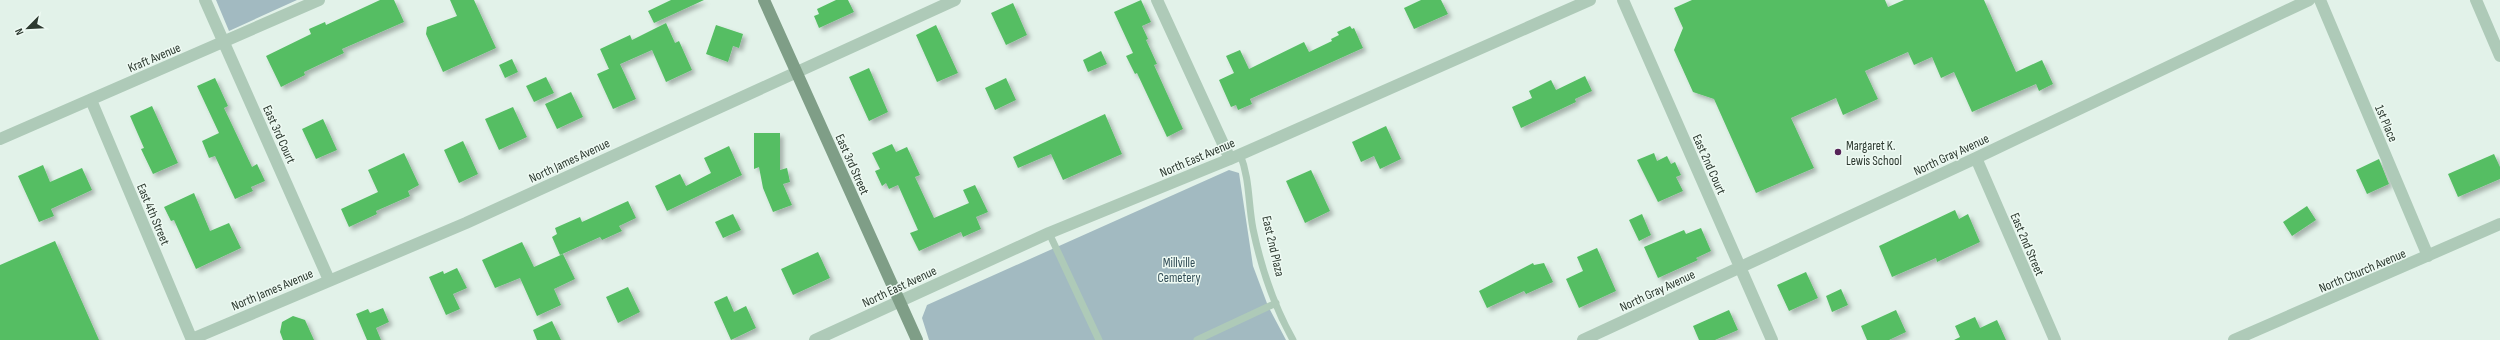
<svg xmlns="http://www.w3.org/2000/svg" width="2500" height="340" font-family="'Sofia Sans Condensed',sans-serif">
<defs>
<filter id="shadow"><feDropShadow dx="3.5" dy="3.5" stdDeviation="2" flood-color="#0004"/></filter>
</defs>
<rect width="100%" height="100%" fill="#e2f2e9"/>
<path fill="#a2bac1" d="M216,0H297L229,31Z
M1229,170L1239,173L1253,266L1268,306L1286,340H929L922,318L927,305Z"/>
<path fill="#54be63" filter="url(#shadow)" d="M380,0H394L404,22L342,49L344,53L304,72L305,75L281,87L266,56L311,34L309,29L325,22L326,25Z
M450,0H474L496,48L443,72L426,34L427,27L457,16Z
M671,0H704L654,23L648,11Z
M836,0H848L854,12L819,28L814,16L819,14L817,9Z
M1141,0L1151,22L1142,26L1148,39L1146,40L1157,64L1154,65L1183,129L1167,137L1137,73L1135,74L1126,56L1133,53L1114,12Z
M1421,0H1441L1448,14L1414,29L1404,8Z
M1692,0H1885L1888,7L1904,0H1984L2016,72L2042,60L2053,84L2039,91L2036,84L1972,112L1954,72L1941,78L1932,57L1914,65L1908,52L1865,71L1878,99L1843,115L1836,98L1791,118L1814,168L1756,193L1714,99L1693,92L1674,50L1683,28L1674,8Z
M1013,3L1027,35L1006,45L991,13Z
M666,23L675,43L679,41L692,70L666,82L652,50L609,69L600,49L630,35L632,40Z
M716,25L743,34L739,48L733,46L728,62L706,54Z
M936,25L958,73L937,82L916,35Z
M1350,26L1352,29L1354,28L1363,48L1250,99L1252,104L1238,110L1236,105L1231,107L1219,80L1234,73L1226,56L1240,50L1249,69L1304,42L1309,52L1332,41L1331,39L1339,35L1337,32Z
M1101,51L1107,64L1088,72L1083,60Z
M512,59L518,72L505,78L499,65Z
M620,64L636,99L613,109L597,74Z
M869,68L888,112L869,121L849,77Z
M1585,76L1592,91L1575,99L1576,102L1521,128L1512,107L1532,98L1529,91L1551,80L1556,90Z
M546,77L554,93L534,102L526,86Z
M215,78L228,106L224,108L252,167L257,164L265,181L251,187L253,191L235,199L215,156L209,158L202,141L219,133L197,86Z
M1006,78L1016,100L995,110L985,88Z
M571,92L583,117L557,129L545,104Z
M152,106L178,163L153,174L141,149L144,148L130,116Z
M513,107L527,137L499,150L485,119Z
M1105,114L1122,154L1063,180L1051,154L1018,168L1013,157Z
M323,119L337,150L316,159L302,129Z
M1386,126L1401,159L1380,169L1374,156L1361,162L1352,142Z
M754,133H780V170L787,168L790,182L783,184L792,205L773,212L763,188L759,167L754,169Z
M463,141L478,174L459,183L444,150Z
M892,144L896,152L907,147L920,175L915,177L934,218L969,203L963,190L975,185L988,212L976,217L981,229L963,237L961,232L919,251L910,233L918,230L898,185L889,189L886,183L882,186L875,171L880,169L872,153Z
M729,146L742,175L667,211L655,186L680,174L686,186L711,173L704,158Z
M404,153L419,185L408,191L410,196L376,211L377,214L349,227L341,209L378,192L368,170Z
M1654,153L1657,161L1667,156L1671,164L1675,162L1681,175L1676,177L1683,191L1658,202L1637,160Z
M2494,154L2500,167V179L2458,197L2448,174Z
M2379,159L2389,184L2367,194L2356,170Z
M43,165L50,182L82,168L92,190L51,209L54,216L39,222L18,176Z
M1311,170L1330,211L1305,223L1286,181Z
M194,193L210,231L229,223L241,248L196,269L174,220L171,221L164,207Z
M628,201L636,218L619,226L622,231L602,240L600,237L560,255L552,237L557,234L555,228L580,217L582,222Z
M2307,206L2316,220L2292,236L2283,222Z
M1955,210L1959,219L1968,214L1980,242L1937,262L1936,258L1892,277L1879,246Z
M733,214L741,230L723,238L715,222Z
M1642,214L1651,235L1639,241L1629,220Z
M1701,228L1711,251L1696,258L1698,260L1658,278L1644,247L1684,230L1686,234Z
M55,241L99,340H0V265Z
M522,242L534,267L563,254L575,279L554,289L561,305L537,316L520,278L495,288L482,260Z
M1597,248L1616,291L1579,308L1566,279L1583,271L1577,257Z
M818,252L830,278L793,295L781,269Z
M1533,263L1534,265L1544,263L1553,282L1526,294L1524,291L1487,308L1479,291Z
M457,268L467,288L453,294L460,309L446,315L429,277L443,271L444,274Z
M1806,272L1818,298L1789,311L1777,285Z
M628,287L640,312L618,323L606,297Z
M1841,289L1848,305L1832,312L1826,296Z
M727,296L734,312L746,306L756,328L731,340L714,302Z
M383,308L389,322L376,328L381,340H367L356,314L368,309L370,313Z
M1729,310L1738,330L1715,340H1699L1693,326Z
M1896,310L1906,332L1889,340H1867L1861,326Z
M293,316L305,320L314,340H283L280,332L282,322Z
M1975,317L1980,328L1997,320L2006,340H1954L1960,337L1955,326Z
M552,321L561,340H537L533,330Z"/>
<g fill="none" stroke-linecap="round" stroke-linejoin="round">
<path stroke="#aecab8" stroke-width="7" d="M1240,154C1250,179 1248,203 1253,229C1261,267 1274,306 1293,340
M1049,233L1099,340
M1197,340L1276,303"/>
<path stroke="#aecab8" stroke-width="12" d="M205,0L329,280
M1157,0L1230,159
M1623,0L1772,340
M2320,0L2428,256
M2476,0L2500,56
M91,100L192,340
M0,139L319,0
M1976,158L2055,340
M192,339L466,223L955,0
M815,340L1049,233L1230,159L1590,0
M1583,340L1976,158L2309,0
M2234,340L2500,224"/>
<path stroke="#7f9e87" stroke-width="12" d="M764,0L917,340"/>
</g>
<circle fill="#562458" stroke="#eefaf3" stroke-width="1.5" cx="1838" cy="152" r="4"/>
<g text-anchor="middle" stroke-width="3" stroke-linejoin="round" paint-order="stroke">
<g font-size="13" fill="#2c392f" stroke="#eefaf3">
<text transform="translate(154 57) rotate(-23)" y="5">Kraft Avenue</text>
<text transform="translate(2387 123) rotate(67)" y="5">1st Place</text>
<text transform="translate(280 134) rotate(66)" y="5">East 3rd Court</text>
<text transform="translate(1951 154) rotate(-25)" y="5">North Gray Avenue</text>
<text transform="translate(1197 157) rotate(-23)" y="5">North East Avenue</text>
<text transform="translate(569 160) rotate(-25)" y="5">North James Avenue</text>
<text transform="translate(853 164) rotate(66)" y="5">East 3rd Street</text>
<text transform="translate(1710 164) rotate(66)" y="5">East 2nd Court</text>
<text transform="translate(154 214) rotate(67)" y="5">East 4th Street</text>
<text transform="translate(2028 244) rotate(67)" y="5">East 2nd Street</text>
<text transform="translate(1274 246) rotate(77)" y="5">East 2nd Plaza</text>
<text transform="translate(2362 270) rotate(-23)" y="5">North Church Avenue</text>
<text transform="translate(899 286) rotate(-25)" y="5">North East Avenue</text>
<text transform="translate(272 289) rotate(-23)" y="5">North James Avenue</text>
<text transform="translate(1657 290) rotate(-25)" y="5">North Gray Avenue</text>
</g>
<g font-size="13" fill="#2c392f" stroke="#eefaf3" text-anchor="start">
<text x="1846" y="150">Margaret K.<tspan x="1846" dy="15">Lewis School</tspan></text>
</g>
<g font-size="13" fill="#314c56" stroke="#eefaf3">
<text x="1179" y="267">Millville<tspan x="1179" dy="15">Cemetery</tspan></text>
</g>
</g>
<g transform="translate(28 28) rotate(246)" stroke="#eefaf3" stroke-width="3" paint-order="stroke">
<path d="M0-3L7 15L0 10L-7 15Z" fill="#2c392f"/>
<text y="-6" font-size="11" font-weight="bold" text-anchor="middle" fill="#2c392f">N</text>
</g>
</svg>
